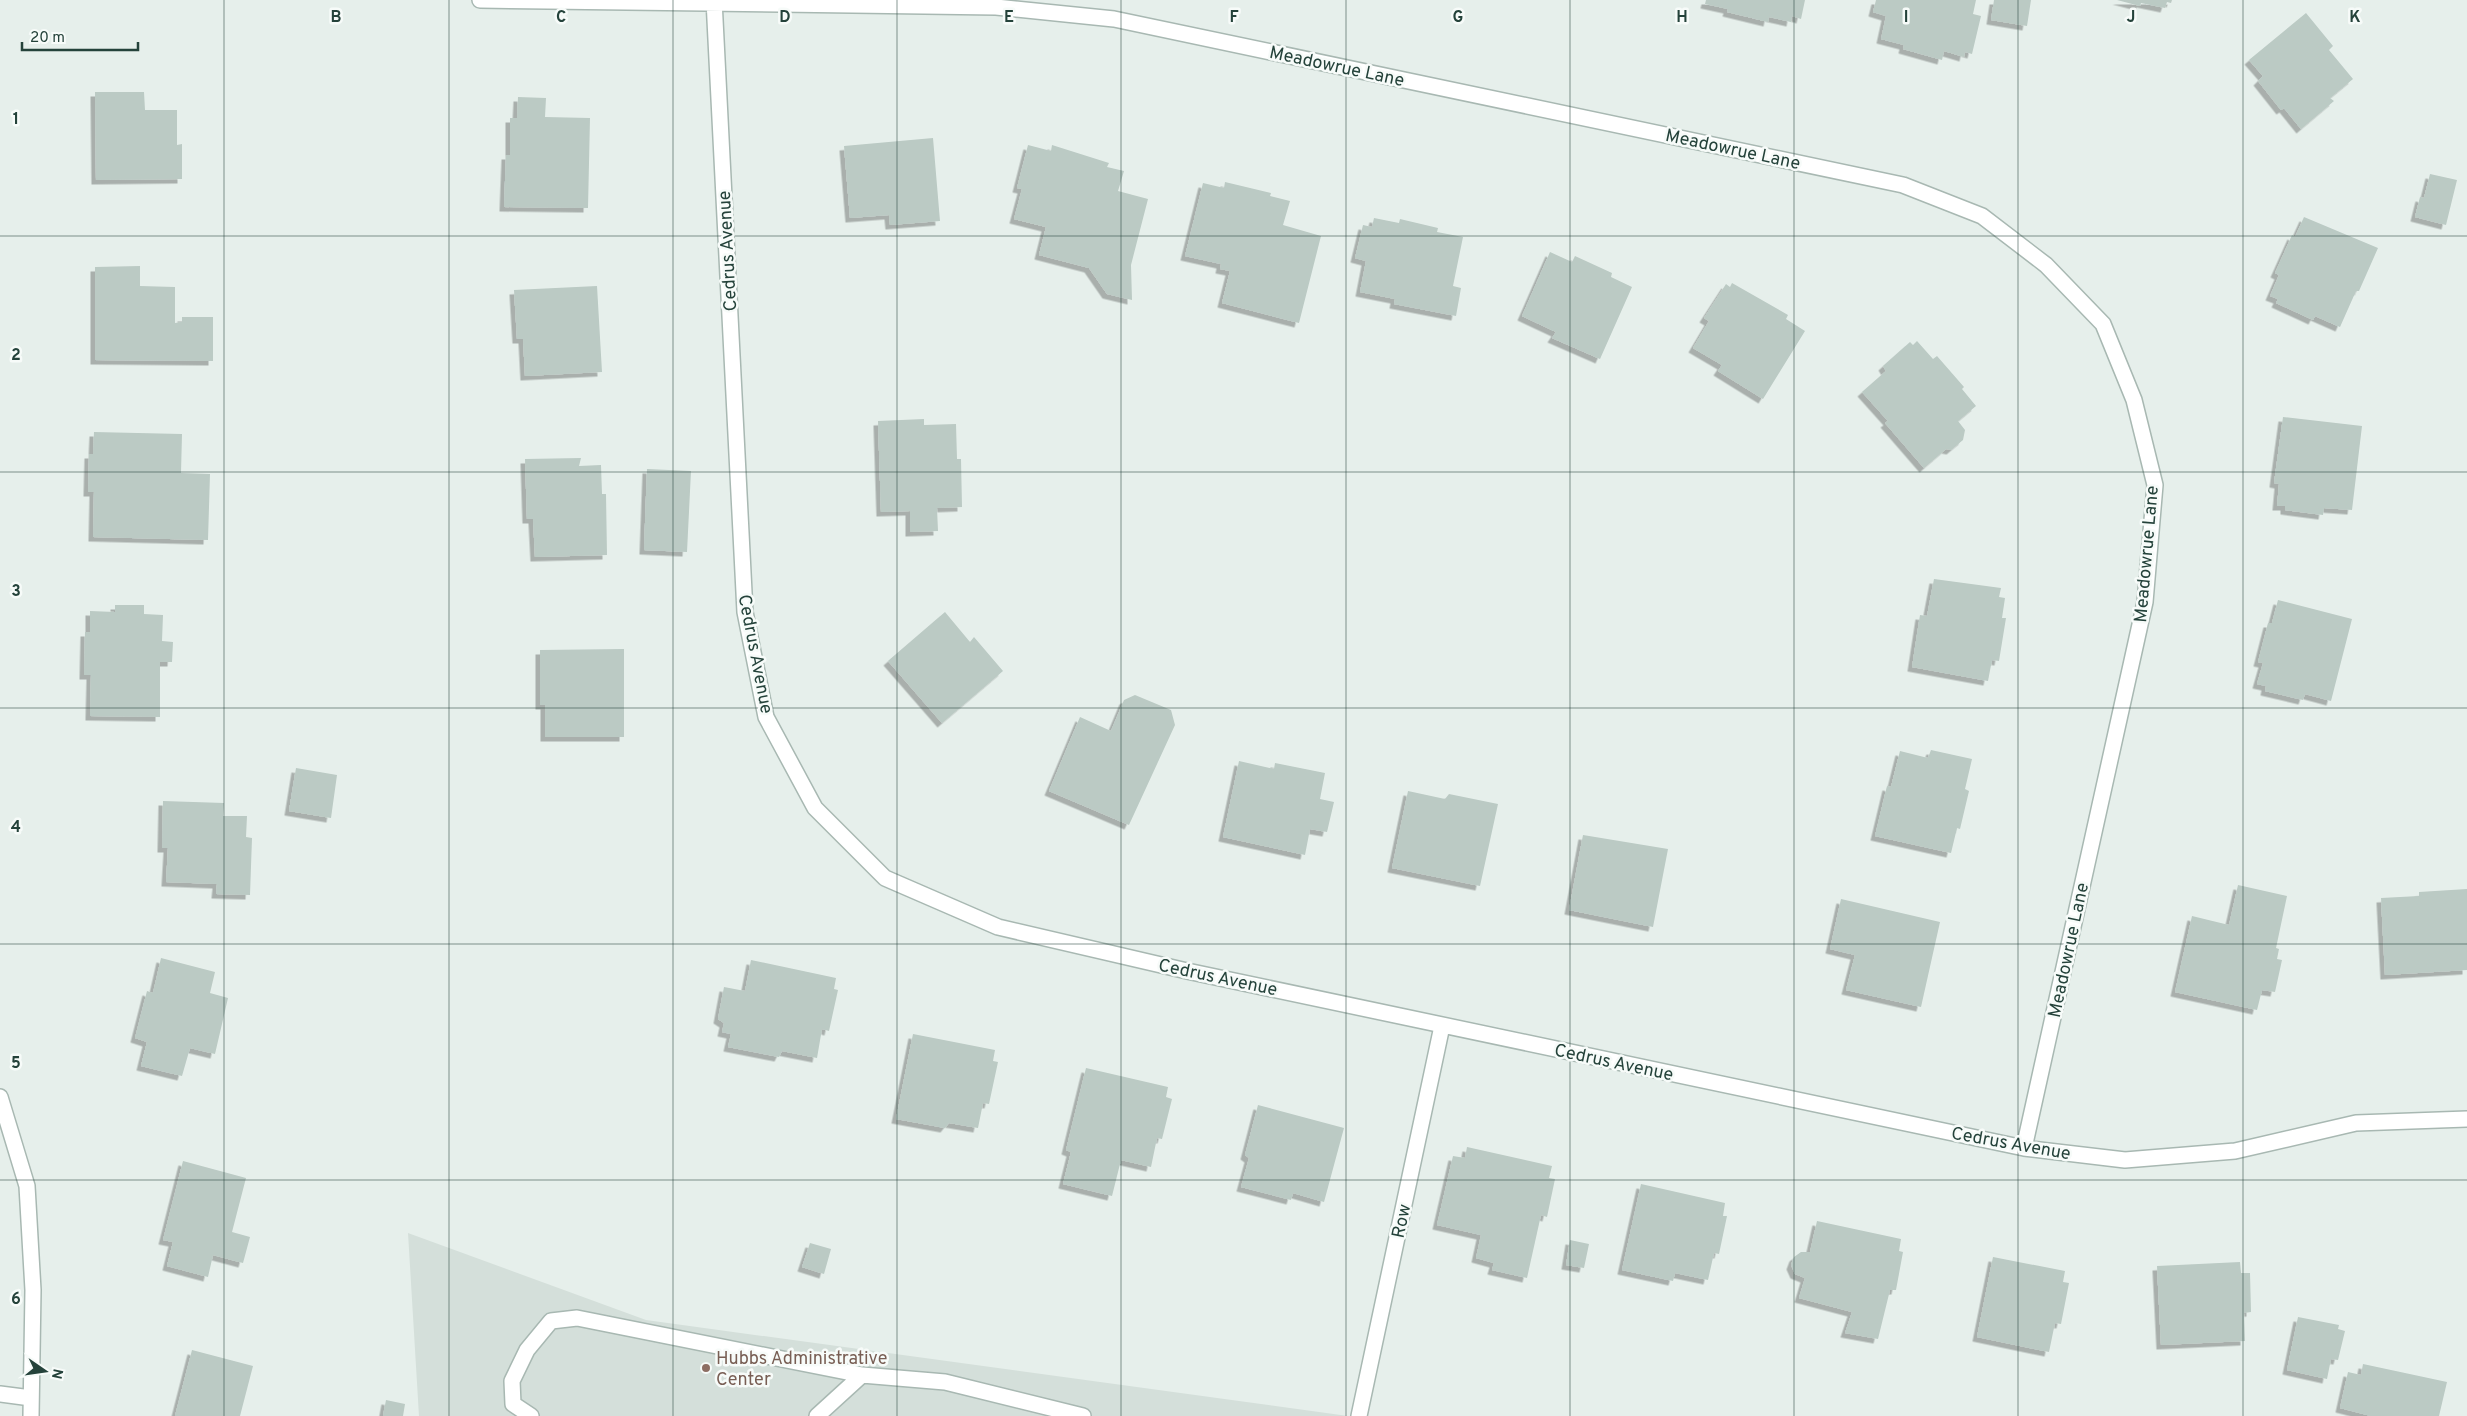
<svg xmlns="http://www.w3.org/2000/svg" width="2467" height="1416" font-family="Overpass,sans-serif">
<defs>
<filter id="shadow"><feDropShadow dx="-4.5" dy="4.5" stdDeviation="0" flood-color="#0004"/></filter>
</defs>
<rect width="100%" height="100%" fill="#e6efeb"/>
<path fill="#d4dfda" d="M408,1233L646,1320L1348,1416H419Z"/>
<path fill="#bbcac4" filter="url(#shadow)" d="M1706,0H1805L1801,19L1792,16L1791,22L1769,17L1768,22L1727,12L1728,9L1705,4Z
M1876,0H1976L1973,14L1981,16L1972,54L1965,52L1964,57L1944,51L1942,60L1903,49L1904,45L1881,39L1886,16L1873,12Z
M1994,0H2031L2027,26L1991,20Z
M2117,0H2172L2171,3L2167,2L2165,8L2141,3L2140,6Z
M2306,13L2333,46L2329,50L2353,79L2330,98L2334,101L2301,129L2284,108L2281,110L2258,81L2263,76L2249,60Z
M95,92H144L145,110H177V145L182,144V179L96,180Z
M518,97L546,98L545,117L590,118L588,208L504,207L506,155H510V118H517Z
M933,138L940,221L890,225L889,215L850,218L844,146Z
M1028,145L1051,151L1052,145L1109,163L1107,167L1124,171L1118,191L1148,199L1131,265L1132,300L1107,294L1089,268L1039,255L1046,227L1014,219L1022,189L1017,188Z
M2430,174L2457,180L2446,225L2415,217L2420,197L2424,198Z
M1225,182L1271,193L1270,196L1290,201L1283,225L1321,236L1299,323L1222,303L1230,271L1220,269L1221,264L1185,256L1203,183L1224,188Z
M2304,217L2378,248L2359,291H2356L2340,327L2315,316L2313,320L2276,303L2278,299L2270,296L2279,275L2275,273L2292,235L2295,237Z
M1374,218L1399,223L1400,219L1438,228L1437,232L1463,237L1453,286L1461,288L1456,316L1394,304L1395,299L1360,292L1366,261L1355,258L1363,225L1372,227Z
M1550,252L1572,262L1575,256L1612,273L1611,277L1632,287L1600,359L1552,338L1556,332L1522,316Z
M140,266V286L175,287V323L182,322V317H213V361L95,360V267Z
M1732,283L1788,315L1786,319L1805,331L1763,399L1718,371L1722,365L1693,348L1709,321L1704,318L1726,284L1730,287Z
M597,286L602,372L525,376L523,339H517L514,290Z
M1917,341L1933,359L1937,356L1964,387L1962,389L1976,406L1958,421L1965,430L1963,440L1951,450L1946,449L1924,468L1885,423L1888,421L1862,392L1886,371L1883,366L1910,342L1913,345Z
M2283,417L2362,426L2352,510L2324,508L2323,515L2285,510V506H2277L2279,484L2274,483Z
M924,419V425L956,424L957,459H961L962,507L937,508L938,531L910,532V511L881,512L878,421Z
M94,432L182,434L181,473L210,474L208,540L93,537L94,492H88L89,454H93Z
M581,458L579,466L601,465L602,494H606L607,555L535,557L533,519H527L525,459Z
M647,469L691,471L687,552L644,550Z
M1934,579L2001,588L1999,597L2005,598L2002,618H2006L1999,661L1992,660L1988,681L1912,667L1920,615L1927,616Z
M2278,600L2352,619L2331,701L2305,694L2303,700L2265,691L2266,686L2257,684L2263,663L2258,662L2268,623H2272Z
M115,605H144V614L163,615L162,641L173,642L172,662H160V717L90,716L91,675H84L85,632H90V611L115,612Z
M945,612L970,642L974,637L1003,671L942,723L888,661Z
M624,649V737H545V705H540V650Z
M1135,695L1171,710L1175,725L1129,825L1049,791L1080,717L1111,731L1124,700Z
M1931,750L1972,759L1965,789L1969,791L1960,829L1957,828L1951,853L1875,836L1887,786L1891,787L1900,751L1928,758Z
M1239,761L1274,769L1275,763L1325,773L1320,799L1334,802L1327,832L1310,829L1305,855L1223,837Z
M296,768L337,775L331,818L289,811Z
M1408,791L1445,799L1449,794L1498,804L1480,886L1392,868Z
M163,801L224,803L223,816H247L246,837L252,838L250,895L216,894L217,884L166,882L168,848H162Z
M1583,835L1668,849L1653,927L1569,910Z
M2238,885L2287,896L2276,948L2279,949L2277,959L2282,960L2275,992L2262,990L2257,1010L2175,992L2192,916L2229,925Z
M2467,889V970L2385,975L2381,898L2419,896V892Z
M1841,899L1940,922L1921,1007L1846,990L1855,955L1830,949Z
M161,958L215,972L210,993L228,998L215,1054L190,1048L182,1076L141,1066L147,1042L135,1038L147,991L153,993Z
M751,960L836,978L834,989L838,990L829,1031L822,1029L817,1058L782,1051L779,1057L728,1047L731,1034L722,1032L724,1023L718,1019L724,987L745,991Z
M913,1034L995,1050L993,1061L998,1062L989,1104L983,1103L978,1128L949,1123L945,1128L896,1119Z
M1086,1068L1168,1087L1166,1097L1172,1099L1162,1139L1157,1138L1151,1167L1121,1160L1112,1196L1063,1184L1071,1152L1066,1150Z
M1258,1105L1344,1128L1324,1202L1293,1193L1291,1200L1241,1187L1249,1158L1245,1155Z
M1467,1147L1552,1166L1549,1178L1555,1179L1547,1217L1541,1215L1527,1278L1492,1270L1494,1263L1476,1258L1481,1235L1437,1225L1453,1156L1465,1158Z
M183,1161L246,1178L232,1232L250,1237L243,1263L213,1255L208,1277L167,1266L173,1242L163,1240Z
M1641,1184L1725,1203L1723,1216H1727L1719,1254L1714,1253L1708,1280L1675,1273L1673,1281L1622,1270Z
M1817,1221L1901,1239L1899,1251L1903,1252L1896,1290H1890L1878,1339L1845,1333L1852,1312L1799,1298L1805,1278L1795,1274L1791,1265L1794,1257L1801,1252H1810Z
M1570,1240L1589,1244L1584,1268L1566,1265Z
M810,1243L831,1249L824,1274L802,1267Z
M1993,1257L2065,1271L2063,1282L2069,1283L2061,1324L2055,1323L2049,1352L1977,1337Z
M2240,1262L2241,1273H2250L2251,1312L2244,1313L2245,1341L2161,1345L2157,1266Z
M2298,1317L2339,1325L2338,1329L2345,1331L2338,1360L2331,1359L2327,1379L2287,1370Z
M192,1350L253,1366L240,1416H175Z
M2363,1364L2447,1382L2439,1416H2371L2340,1408L2348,1372L2361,1375Z
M386,1400L405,1404L403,1416H383Z"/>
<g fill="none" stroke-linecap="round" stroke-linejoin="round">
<defs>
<path id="minor" d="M480,0L996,7L1114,19L1903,185L1982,216L2046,265L2103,324L2134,400L2155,485L2145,602L2024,1148
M714,0L745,612L766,717L815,808L885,878L998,927L1187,971L2024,1148L2125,1160L2235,1151L2356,1123L2467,1119
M0,1097L27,1186L33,1290L31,1416
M0,1394L31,1398
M531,1416L513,1404L512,1381L527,1350L551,1321L577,1318L862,1375
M817,1416L862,1375L945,1382L1083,1416
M1359,1416L1442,1026"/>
</defs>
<use href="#minor" stroke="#a8b8b2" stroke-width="18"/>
<use href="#minor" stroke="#fff" stroke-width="15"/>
</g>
<path fill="none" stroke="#24423a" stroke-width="1" stroke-opacity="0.55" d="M224,0V1416M449,0V1416M673,0V1416M897,0V1416M1121,0V1416M1346,0V1416M1570,0V1416M1794,0V1416M2018,0V1416M2243,0V1416M0,236H2467M0,472H2467M0,708H2467M0,944H2467M0,1180H2467"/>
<circle fill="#8d6e63" stroke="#f7fbf9" stroke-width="2" cx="706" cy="1368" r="5"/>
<g text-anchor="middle" stroke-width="5" stroke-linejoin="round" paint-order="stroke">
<g font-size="18" fill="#24423a" stroke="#f7fbf9">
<text transform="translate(1337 66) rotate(12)" y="6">Meadowrue Lane</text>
<text transform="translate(1733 149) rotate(12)" y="6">Meadowrue Lane</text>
<text transform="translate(727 251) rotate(-93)" y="6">Cedrus Avenue</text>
<text transform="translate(2146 554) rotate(-85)" y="6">Meadowrue Lane</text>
<text transform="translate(756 654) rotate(79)" y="6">Cedrus Avenue</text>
<text transform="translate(2068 950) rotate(-78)" y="6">Meadowrue Lane</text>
<text transform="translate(1218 977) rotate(12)" y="6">Cedrus Avenue</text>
<text transform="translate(1614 1062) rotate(12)" y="6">Cedrus Avenue</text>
<text transform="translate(2011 1143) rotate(10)" y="6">Cedrus Avenue</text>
<text transform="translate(1401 1221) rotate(-78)" y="6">Row</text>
</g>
<g font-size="18" fill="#785e54" stroke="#f7fbf9" text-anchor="start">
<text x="716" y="1364">Hubbs Administrative<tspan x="716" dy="21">Center</tspan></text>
</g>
</g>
<g font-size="16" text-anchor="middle" font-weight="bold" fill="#24423a" stroke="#f7fbf9" stroke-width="5" stroke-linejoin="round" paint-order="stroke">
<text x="336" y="22">B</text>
<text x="561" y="22">C</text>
<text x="785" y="22">D</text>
<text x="1009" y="22">E</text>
<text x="1234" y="22">F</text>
<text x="1458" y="22">G</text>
<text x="1682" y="22">H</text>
<text x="1906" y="22">I</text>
<text x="2131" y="22">J</text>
<text x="2355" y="22">K</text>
<text x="16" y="124">1</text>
<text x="16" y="360">2</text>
<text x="16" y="596">3</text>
<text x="16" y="832">4</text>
<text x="16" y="1068">5</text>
<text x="16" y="1304">6</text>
</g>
<g transform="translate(45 1371) rotate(103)" stroke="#f7fbf9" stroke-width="4" paint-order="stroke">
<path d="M0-4L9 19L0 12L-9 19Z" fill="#24423a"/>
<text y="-8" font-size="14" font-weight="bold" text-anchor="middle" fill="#24423a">N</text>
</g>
<path d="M22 42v8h116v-8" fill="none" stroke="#24423a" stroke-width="2.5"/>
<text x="30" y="42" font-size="15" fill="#24423a" stroke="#f7fbf9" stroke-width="4" paint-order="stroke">20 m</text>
</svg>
